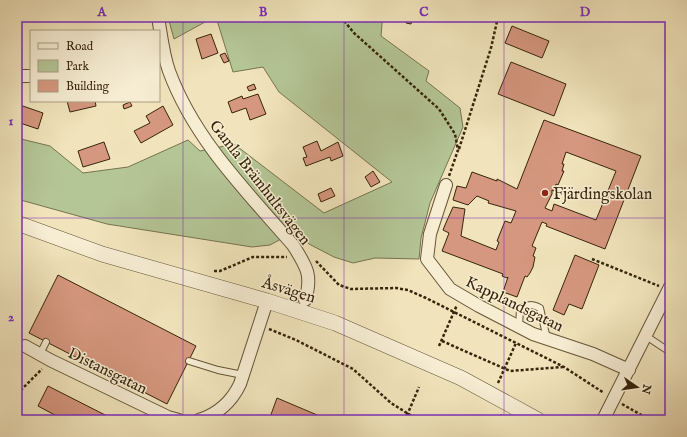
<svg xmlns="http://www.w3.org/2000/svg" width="687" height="437" font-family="'IM FELL English',serif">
<rect width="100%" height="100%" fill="#f1e4bc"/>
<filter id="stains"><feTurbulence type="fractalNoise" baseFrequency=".005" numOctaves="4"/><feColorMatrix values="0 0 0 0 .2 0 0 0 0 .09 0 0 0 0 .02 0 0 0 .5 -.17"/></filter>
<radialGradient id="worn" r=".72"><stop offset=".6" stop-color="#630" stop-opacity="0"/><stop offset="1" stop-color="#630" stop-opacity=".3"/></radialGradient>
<path fill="#b4c596" stroke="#767450" d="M168,17H214L174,39Z
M216,17H389L382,23L381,36L429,71L426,81L460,108L463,127L430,203L421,238L419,259L375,258L353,263L334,257L309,244L296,231L270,245L252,247L107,224L17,199V138L50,146L83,173L128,167L188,140L200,151L234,144L324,213L392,182L279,92L263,67L233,72Z"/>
<path fill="#d5977f" stroke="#37240a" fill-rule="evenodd" d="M408,17L413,18L411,24L406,23Z
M512,26L549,41L542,58L505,43Z
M211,34L218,53L202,59L196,39Z
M225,53L229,61L224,63L220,55Z
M511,62L566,84L554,116L498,94Z
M254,84L256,89L249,91L247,87Z
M258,94L266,114L250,120L246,108L232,113L228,102L242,96L243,99Z
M67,101H95L96,106L70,112Z
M130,102L132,106L124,109L123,105Z
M17,104L43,113L38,129L17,122Z
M163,106L173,125L141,143L134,131L150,123L146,116Z
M544,120L641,156L605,249L546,226L547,224L542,222L532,246L536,248L533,256L535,257L533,267L530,273L527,277L525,276L517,297L503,292L500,301L508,277L507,278L502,276L503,274L442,251L449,233L443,230L445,225L453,207L465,209L461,236L496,250L499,242L497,241L505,221L511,223L516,211L488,203L489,201L477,196L468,205L453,200L457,186L466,188L472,172L497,181V179L517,189ZM566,152L616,171L596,220L554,204L552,211L545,208L552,194V190L554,191L556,184L558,185L564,171H562L564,164H562Z
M317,141L321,151L338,142L343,156L331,161L330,157L306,166L303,158L307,157L303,147Z
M104,142L110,159L83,167L78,151Z
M373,171L380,182L371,187L365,177Z
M331,188L335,196L321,202L318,194Z
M575,255L599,265L582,309L569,304L564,315L553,310Z
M58,275L196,346L167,404L29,333Z
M48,386L115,420H64L38,406Z
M277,398L329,420H269Z"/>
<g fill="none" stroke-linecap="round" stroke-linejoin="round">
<defs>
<path id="service" d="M519,326L520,309C527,304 532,304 540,308L547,339
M646,336L670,352
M40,354L46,342
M189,361L218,370L243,375"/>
<path id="minor" d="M158,17C161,34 163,54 169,71C194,139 246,191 293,245C306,266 313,275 305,300
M17,76H31
M446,185L430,234L427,259L450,289L479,306L533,334L593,354L629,370
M25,346L50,360L168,417L179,420
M199,420C218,414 231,403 240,384L267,301
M603,420L670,287"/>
<path id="tertiary" d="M17,223L102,254L267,301L335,323L461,378L538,420"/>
</defs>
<use href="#service" stroke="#665436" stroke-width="8"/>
<use href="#minor" stroke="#665436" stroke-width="14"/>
<use href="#tertiary" stroke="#665436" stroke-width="16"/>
<path stroke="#37240a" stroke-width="2.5" stroke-dasharray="3 2" stroke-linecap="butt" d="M341,17L354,33L439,109L455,134L458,150L449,176
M459,149L491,48L498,17
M592,259L659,286
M316,261L339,285L351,289L396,288L408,290L426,298L564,367L604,393
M214,271H220L253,257H287
M269,329L296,340L353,369L391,403L418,420
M442,341L510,371L563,367
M439,346L457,305
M498,383L516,343
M17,394L42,369
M622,404L650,420
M405,420L419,387
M496,420L502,415"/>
<use href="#service" stroke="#f6edd3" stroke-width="6"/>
<use href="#minor" stroke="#f6edd3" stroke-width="12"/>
<use href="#tertiary" stroke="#f6edd3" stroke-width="15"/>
</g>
<path fill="none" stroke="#7b2cbf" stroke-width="1" stroke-opacity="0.55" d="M183,17V420M344,17V420M504,17V420M17,218H670"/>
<circle fill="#8f2418" stroke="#f6edd3" stroke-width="1.5" cx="545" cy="193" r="4"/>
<g text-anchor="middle" stroke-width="3" stroke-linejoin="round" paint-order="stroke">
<g font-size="16" fill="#37240a" stroke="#f6edd3">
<text transform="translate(261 182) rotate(52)" y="6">Gamla Brämhultsvägen</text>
<text transform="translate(289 289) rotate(17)" y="6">Åsvägen</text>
<text transform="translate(515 303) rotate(26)" y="6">Kapplandsgatan</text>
<text transform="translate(108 370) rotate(26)" y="6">Distansgatan</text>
</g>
<g font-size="16" fill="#37240a" stroke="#f6edd3" text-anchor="start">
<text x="553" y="199">Fjärdingskolan</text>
</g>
</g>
<rect width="687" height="437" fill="none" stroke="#f1e4bc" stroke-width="44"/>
<rect x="30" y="30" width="130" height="72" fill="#f6edd3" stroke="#aa9d83"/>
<rect x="38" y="43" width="20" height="6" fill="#f6edd3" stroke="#aa9d83"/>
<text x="66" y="50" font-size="12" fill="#37240a">Road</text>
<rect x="38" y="60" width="20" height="12" fill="#b4c596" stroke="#aa9d83"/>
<text x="66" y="70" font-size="12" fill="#37240a">Park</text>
<rect x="38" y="80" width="20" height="12" fill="#d5977f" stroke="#aa9d83"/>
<text x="66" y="90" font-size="12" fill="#37240a">Building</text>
<g transform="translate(637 387) rotate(103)" stroke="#f6edd3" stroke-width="3" paint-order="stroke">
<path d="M0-3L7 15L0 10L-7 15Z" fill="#37240a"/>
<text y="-6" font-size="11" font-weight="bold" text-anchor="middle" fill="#37240a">N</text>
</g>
<rect x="22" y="22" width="643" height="393" fill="none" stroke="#7b2cbf" stroke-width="1.5"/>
<g font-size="13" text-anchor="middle" font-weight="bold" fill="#7b2cbf">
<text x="102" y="16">A</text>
<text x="263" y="16">B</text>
<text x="424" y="16">C</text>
<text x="585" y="16">D</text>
<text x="11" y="125">1</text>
<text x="11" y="321">2</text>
</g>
<rect width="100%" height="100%" filter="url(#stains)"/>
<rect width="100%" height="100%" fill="url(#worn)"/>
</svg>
